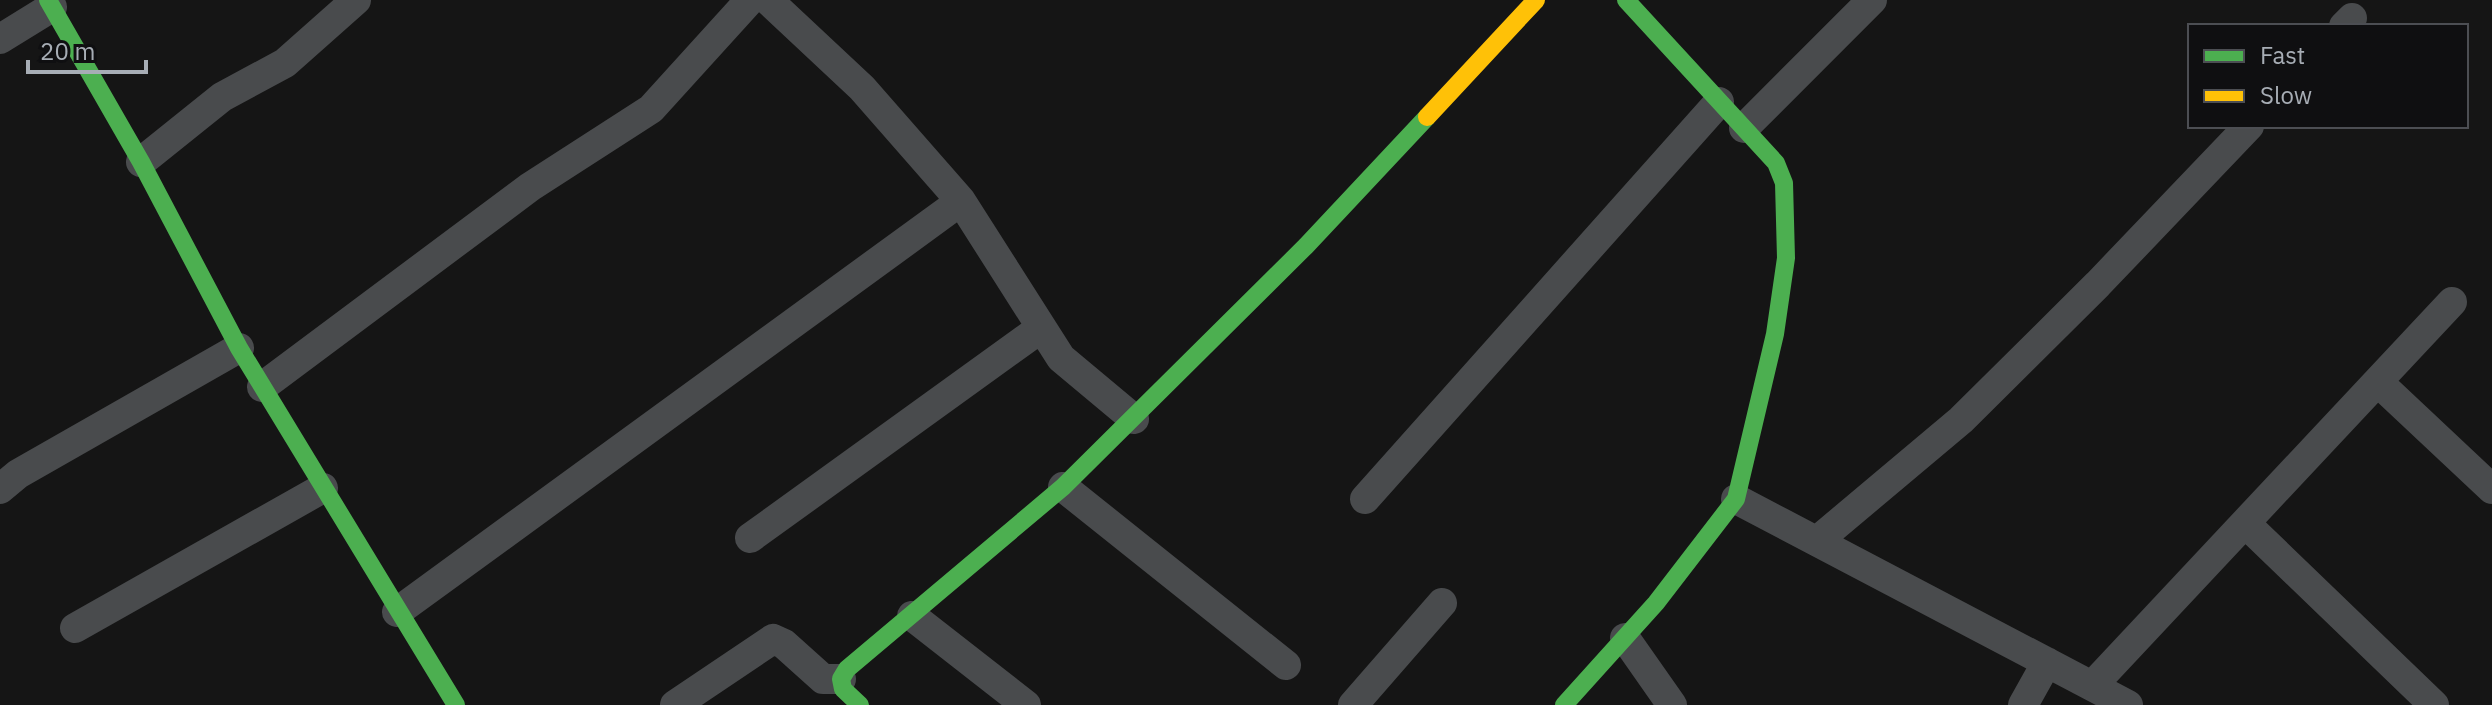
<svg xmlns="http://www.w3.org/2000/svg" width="2492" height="705" font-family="'IBM Plex Sans',sans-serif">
<rect width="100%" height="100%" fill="#151515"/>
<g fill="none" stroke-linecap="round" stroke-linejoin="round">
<path stroke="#494b4d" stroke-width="30" d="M768,0L862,88L961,201L1061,358L1134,419
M2344,26L2352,18
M0,39L52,7
M1744,128L1872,0
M141,162L222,97L285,63L356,0
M2378,382L2492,489
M262,387L530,187L651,109L750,0
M1063,487L1286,665
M0,489L18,474L239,348
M1365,499L1719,102
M1736,499L2128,705
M2245,523L2434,705
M750,538L1041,328
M1817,541L1961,420L2098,284L2249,126
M397,612L961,201
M912,616L1026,705
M75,628L323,488
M1625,638L1672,705
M2092,686L2452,302
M675,705L773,639L784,644L823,679H841
M1353,705L1442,603
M2023,705L2047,662"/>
<path stroke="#4caf50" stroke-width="18" d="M48,0L141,162L239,348L456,705
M860,705L843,689L841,679L847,669L1063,487L1306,246L1427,117
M1564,705L1656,603L1736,499L1775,334L1786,258L1784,183L1776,163L1626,0"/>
<path stroke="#ffc107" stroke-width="18" d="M1427,117L1536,0"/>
</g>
<rect x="2188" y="24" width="280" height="104" fill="#0f0f11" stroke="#4c4e53" stroke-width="2"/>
<rect x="2204" y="50" width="40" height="12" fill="#4caf50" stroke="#4c4e53" stroke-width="2"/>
<text x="2260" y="64" font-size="24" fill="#a7adb5">Fast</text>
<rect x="2204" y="90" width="40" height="12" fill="#ffc107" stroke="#4c4e53" stroke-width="2"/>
<text x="2260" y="104" font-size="24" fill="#a7adb5">Slow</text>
<path d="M28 60v12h118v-12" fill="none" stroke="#a7adb5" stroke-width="4"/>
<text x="40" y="60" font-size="24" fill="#a7adb5" stroke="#0f0f11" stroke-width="6" paint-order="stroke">20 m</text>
</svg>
